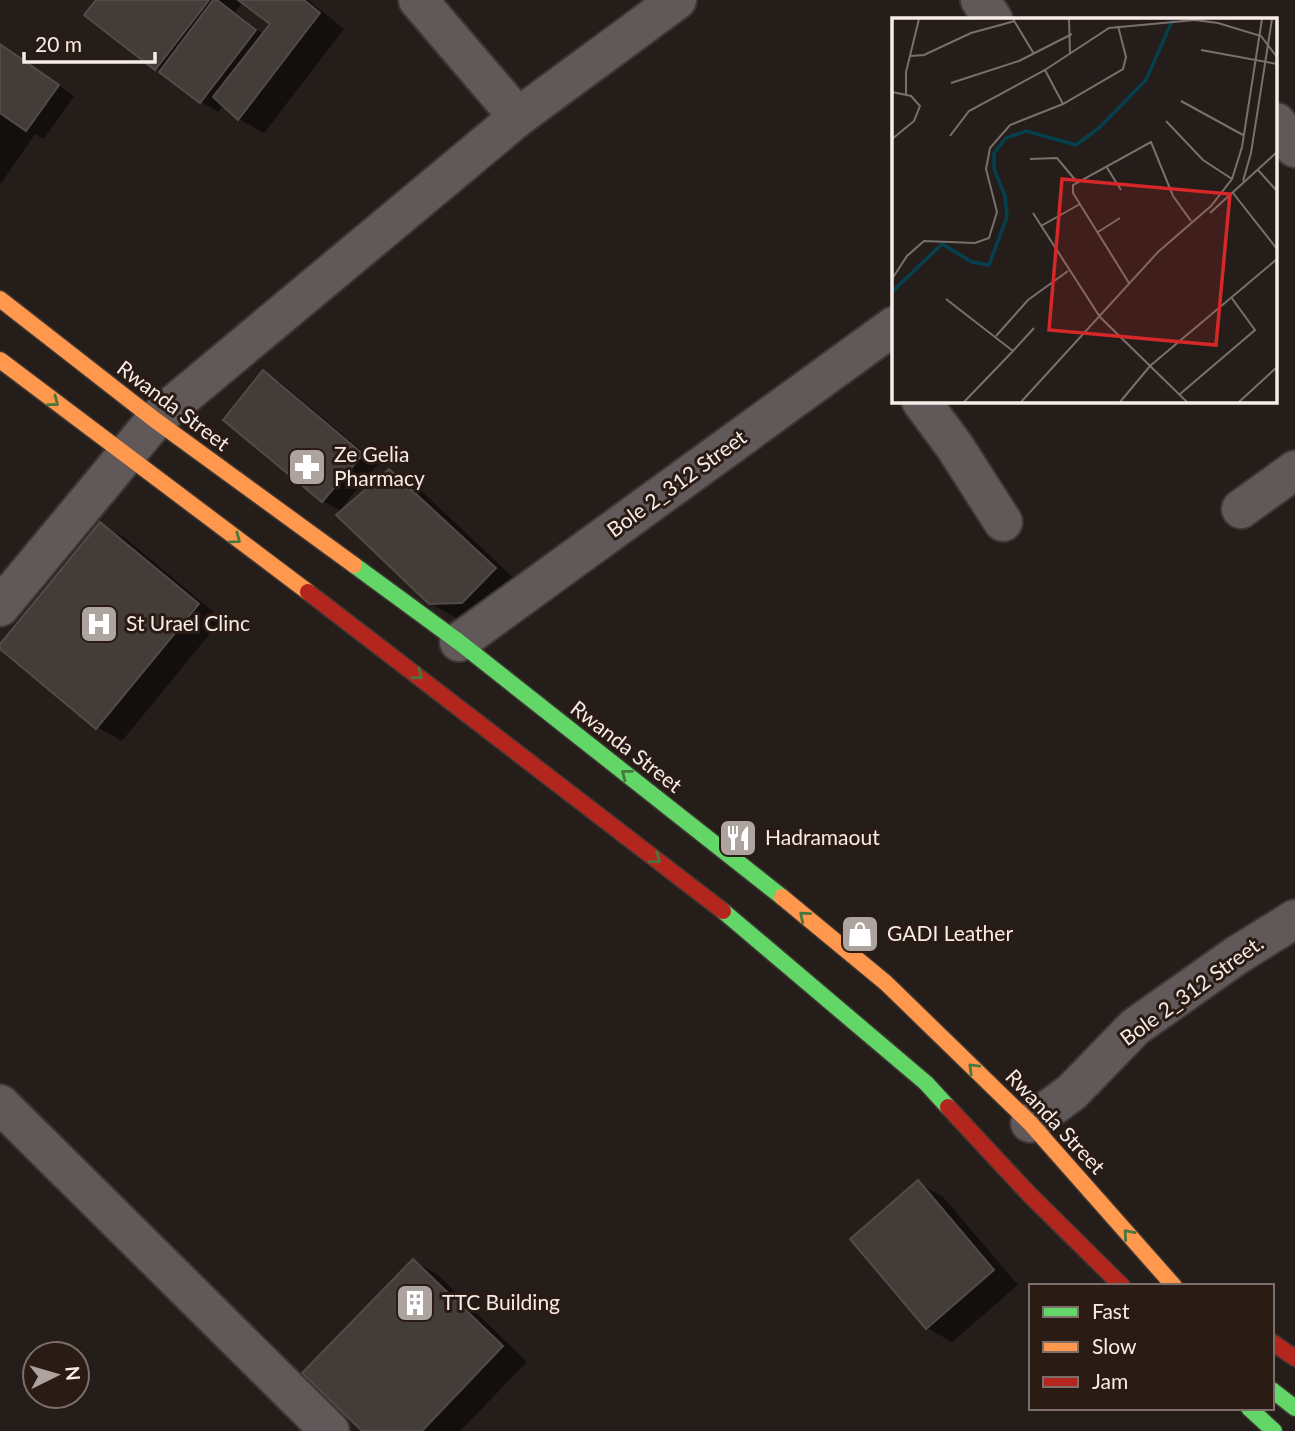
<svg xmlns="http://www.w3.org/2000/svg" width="1295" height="1431" font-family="Lato,sans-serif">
<rect width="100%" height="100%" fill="#251d1a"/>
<path fill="#0007" fill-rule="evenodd" d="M98,0H308L344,29L264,133L239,119L224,104L218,112L201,102L86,15ZM243,2L272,24L264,35L235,12Z
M0,43L74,96L44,139L35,134L0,185Z
M263,373L280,382L378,464L340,510L323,501L225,419Z
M390,471L415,485L519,583L487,616L456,618L430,603Z
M101,524L125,538L222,619L122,741L97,727Z
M918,1183L943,1197L1018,1285L952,1342L927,1328Z
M414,1261L438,1275L527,1362L460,1431H364Z"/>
<path fill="#433c38" stroke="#514b47" stroke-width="2" d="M96,0H209L155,70L84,15Z
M213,0H217L256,30L200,103L159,72Z
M238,0H304L320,13L238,120L213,97L270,24Z
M0,44L59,85L26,131L0,113Z
M263,370L363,454L322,502L223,420Z
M389,469L496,568L462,603L429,604L336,515Z
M100,522L199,604L96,729L0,649V644Z
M918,1180L994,1270L926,1329L850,1239Z
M413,1259L503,1346L422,1431H362L302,1373Z"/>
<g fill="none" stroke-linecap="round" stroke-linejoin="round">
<defs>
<path id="street" d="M418,0L518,117
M980,0L993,19
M1276,122L1295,148
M921,401L955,447L1003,522
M1241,509L1295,470
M0,607L155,420L518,117L677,0
M459,642L894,326
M0,1104L330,1431
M1030,1123L1072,1092L1135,1027L1237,955L1295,919"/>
<path id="fast" d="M354,565L459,642L782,897
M723,911L926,1083L948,1107
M1272,1390L1295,1408
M1249,1408L1274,1431"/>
<path id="slow" d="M0,299L155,420L354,565
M0,360L308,592
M782,897L886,983L1030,1123L1174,1286"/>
<path id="jam" d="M308,592L723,911
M948,1107L1029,1194L1122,1286
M1272,1342L1295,1358"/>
</defs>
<use href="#street" stroke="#3d3733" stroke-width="42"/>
<use href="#fast" stroke="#3d3733" stroke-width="19"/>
<use href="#slow" stroke="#3d3733" stroke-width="19"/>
<use href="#jam" stroke="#3d3733" stroke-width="19"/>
<use href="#street" stroke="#605859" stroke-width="38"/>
<use href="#fast" stroke="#63d668" stroke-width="16"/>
<use href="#slow" stroke="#ff974d" stroke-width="16"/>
<use href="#jam" stroke="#b3261e" stroke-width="16"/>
</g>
<defs><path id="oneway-chevron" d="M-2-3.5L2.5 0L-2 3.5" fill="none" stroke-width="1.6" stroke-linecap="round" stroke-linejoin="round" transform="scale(1.75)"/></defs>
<g stroke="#46783e">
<use href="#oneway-chevron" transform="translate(54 402) rotate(38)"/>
<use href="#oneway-chevron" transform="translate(236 539) rotate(37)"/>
<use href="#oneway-chevron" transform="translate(418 675) rotate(37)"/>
<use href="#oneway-chevron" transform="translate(626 774) rotate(-142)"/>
<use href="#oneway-chevron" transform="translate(656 859) rotate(38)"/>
<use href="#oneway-chevron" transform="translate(804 916) rotate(-140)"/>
<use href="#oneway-chevron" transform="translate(973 1068) rotate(-136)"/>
<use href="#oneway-chevron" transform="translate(1128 1234) rotate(-131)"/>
</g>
<defs>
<symbol id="pharmacy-square" viewBox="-11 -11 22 22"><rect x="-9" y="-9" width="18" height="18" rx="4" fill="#aea49f" stroke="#2a1b15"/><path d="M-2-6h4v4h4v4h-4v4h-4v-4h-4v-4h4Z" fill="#fff"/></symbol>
<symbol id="hospital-square" viewBox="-11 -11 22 22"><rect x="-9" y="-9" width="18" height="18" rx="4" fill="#aea49f" stroke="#2a1b15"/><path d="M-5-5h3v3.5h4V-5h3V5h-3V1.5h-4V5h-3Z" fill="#fff"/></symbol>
<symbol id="restaurant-square" viewBox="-11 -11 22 22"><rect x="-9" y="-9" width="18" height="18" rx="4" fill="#aea49f" stroke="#2a1b15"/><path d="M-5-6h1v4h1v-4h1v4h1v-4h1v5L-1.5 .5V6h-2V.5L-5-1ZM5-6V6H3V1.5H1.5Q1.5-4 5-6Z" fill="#fff"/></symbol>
<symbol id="shop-square" viewBox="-11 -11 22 22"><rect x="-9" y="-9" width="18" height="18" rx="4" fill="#aea49f" stroke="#2a1b15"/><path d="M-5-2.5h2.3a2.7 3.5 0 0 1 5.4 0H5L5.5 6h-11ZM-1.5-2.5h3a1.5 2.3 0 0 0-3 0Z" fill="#fff"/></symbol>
<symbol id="building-square" viewBox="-11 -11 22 22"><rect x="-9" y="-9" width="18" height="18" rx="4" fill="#aea49f" stroke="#2a1b15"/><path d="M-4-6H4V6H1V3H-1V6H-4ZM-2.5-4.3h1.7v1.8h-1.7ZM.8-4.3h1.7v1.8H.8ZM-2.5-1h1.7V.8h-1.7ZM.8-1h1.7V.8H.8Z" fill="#fff"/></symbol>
</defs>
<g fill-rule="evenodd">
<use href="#pharmacy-square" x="285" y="445" width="44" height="44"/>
<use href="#hospital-square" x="77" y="602" width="44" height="44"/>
<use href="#restaurant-square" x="716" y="816" width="44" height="44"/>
<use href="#shop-square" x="838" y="912" width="44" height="44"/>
<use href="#building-square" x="393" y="1281" width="44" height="44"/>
</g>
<g text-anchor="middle" stroke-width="6" stroke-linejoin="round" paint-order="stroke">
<g font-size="21" fill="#f7ece7" stroke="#2a1b15">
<text transform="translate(173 406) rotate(37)" y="7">Rwanda Street</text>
<text transform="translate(677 484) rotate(-36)" y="7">Bole 2_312 Street</text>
<text transform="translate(626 747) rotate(38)" y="7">Rwanda Street</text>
<text transform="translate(1192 991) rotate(-36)" y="7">Bole 2_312 Street.</text>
<text transform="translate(1055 1122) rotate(47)" y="7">Rwanda Street</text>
</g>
<g font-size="21" fill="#f7ece7" stroke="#2a1b15" text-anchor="start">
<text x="334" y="462">Ze Gelia<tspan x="334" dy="24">Pharmacy</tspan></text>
<text x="126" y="631">St Urael Clinc</text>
<text x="765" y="845">Hadramaout</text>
<text x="887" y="941">GADI Leather</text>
<text x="442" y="1310">TTC Building</text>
</g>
</g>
<g transform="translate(892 18)">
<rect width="385" height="385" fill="#251d1a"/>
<path fill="none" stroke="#04404e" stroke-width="3.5" d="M0,274L50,226L80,244L97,247L115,199L113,178L102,151V135L114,120L134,113L184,127L207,110L254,62L281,1"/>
<path fill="none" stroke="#79706c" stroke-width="2" d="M121,1L142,36M177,1L178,36M309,32L385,46M18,38L32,37L79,15L123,3M153,52L171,86M59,65L127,43L180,16M0,74L19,78L28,88L22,103L0,121M14,76V54L27,1M289,83L351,117M274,103L311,142L340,161M58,118L77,93L153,52L217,10L303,2L326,5L369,18L385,39M138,141L165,140L185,164M214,148L229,172M366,152L385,173M351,163L359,135L380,1M341,175L385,231M141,195L208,299L295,384M318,195L385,134M149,208L188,186M206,214L228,200M0,261L15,238L32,223L83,225L97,220L105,194L94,151L98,130L118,107L171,86L231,51L234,39L226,8M237,265L181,175V167L259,124L281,178L299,203M54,281L121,333L72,384M104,318L136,282L176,253M121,333L142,310M288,376L363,312L339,279M129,384L266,234L319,188L340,161L350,129L370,1M228,384L258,348L385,241M347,384L385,349"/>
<path fill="#d62828" fill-opacity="0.15" stroke="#d62828" stroke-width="3.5" d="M170,161L338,176L324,327L157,312Z"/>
<rect width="385" height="385" fill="none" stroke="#f7ece7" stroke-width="3.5"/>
</g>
<rect x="1029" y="1284" width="245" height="126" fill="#2a1b15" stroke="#7c6f69" stroke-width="2"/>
<rect x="1043" y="1307" width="35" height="10" fill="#63d668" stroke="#7c6f69" stroke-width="2"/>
<text x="1092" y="1319" font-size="21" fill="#f7ece7">Fast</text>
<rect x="1043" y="1342" width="35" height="10" fill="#ff974d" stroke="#7c6f69" stroke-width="2"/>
<text x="1092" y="1354" font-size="21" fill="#f7ece7">Slow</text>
<rect x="1043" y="1377" width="35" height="10" fill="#b3261e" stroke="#7c6f69" stroke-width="2"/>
<text x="1092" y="1389" font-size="21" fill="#f7ece7">Jam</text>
<g transform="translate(56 1375) rotate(85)"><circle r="33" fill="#2a1b15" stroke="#7c6f69" stroke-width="2"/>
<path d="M0-5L12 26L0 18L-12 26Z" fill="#aea49f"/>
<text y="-10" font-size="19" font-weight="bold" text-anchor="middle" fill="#f7ece7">N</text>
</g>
<path d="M24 52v10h131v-10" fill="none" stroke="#f7ece7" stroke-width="3.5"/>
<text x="35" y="52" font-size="21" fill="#f7ece7" stroke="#2a1b15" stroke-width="5" paint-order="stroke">20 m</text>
</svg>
